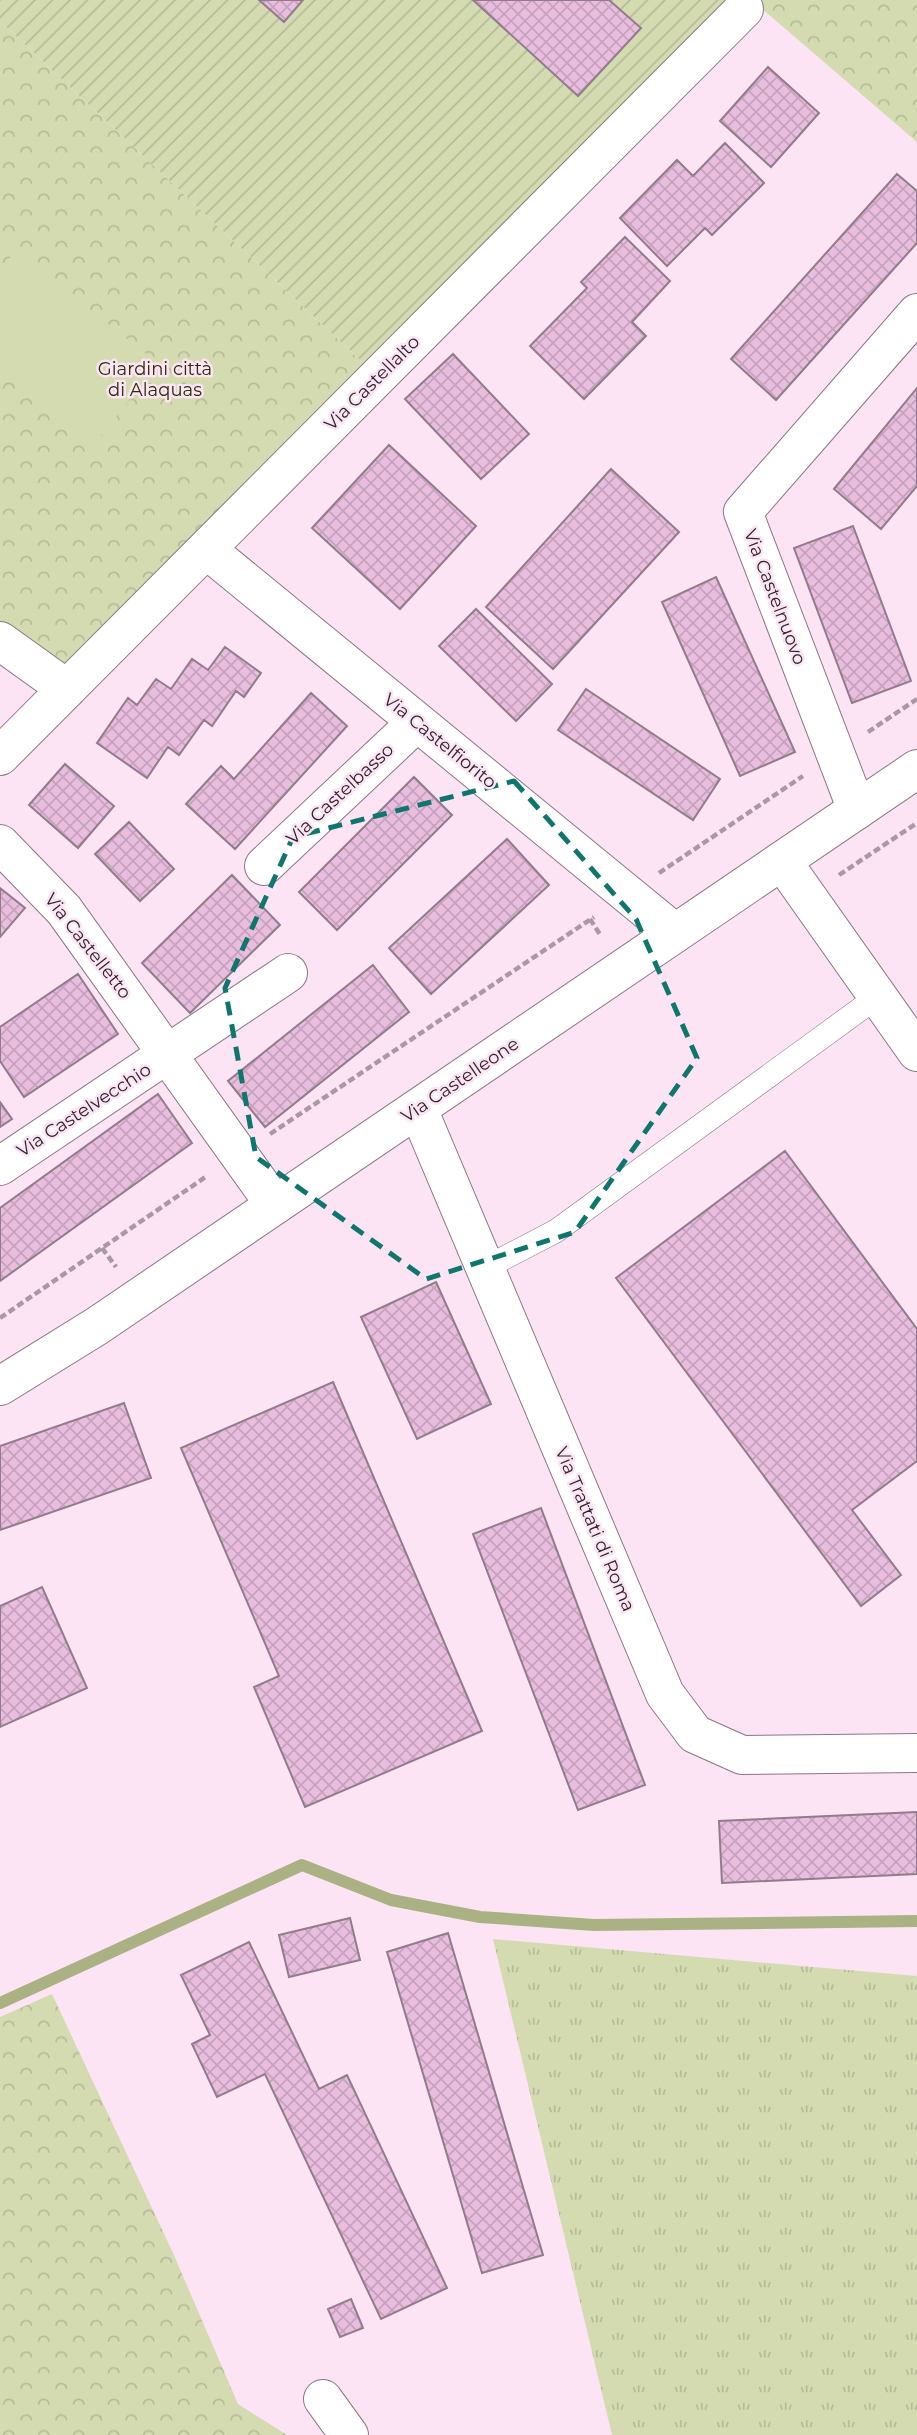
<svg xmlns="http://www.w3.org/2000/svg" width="917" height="2435" font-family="Montserrat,sans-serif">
<defs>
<pattern id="grass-tufts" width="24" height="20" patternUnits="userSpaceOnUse" patternTransform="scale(1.75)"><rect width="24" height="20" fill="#d4dbb1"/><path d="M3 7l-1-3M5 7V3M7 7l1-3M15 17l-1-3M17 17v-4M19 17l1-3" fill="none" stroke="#b6bc98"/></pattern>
<pattern id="forest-crowns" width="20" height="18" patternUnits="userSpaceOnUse" patternTransform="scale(1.75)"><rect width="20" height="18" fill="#d4dbb1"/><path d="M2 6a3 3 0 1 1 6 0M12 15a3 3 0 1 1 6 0" fill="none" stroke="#b6bc98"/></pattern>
<pattern id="garden-furrows" width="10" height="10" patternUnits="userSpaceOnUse" patternTransform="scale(1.75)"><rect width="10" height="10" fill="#d4dbb1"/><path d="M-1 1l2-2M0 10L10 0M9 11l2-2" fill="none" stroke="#b6bc98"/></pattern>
<pattern id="building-cross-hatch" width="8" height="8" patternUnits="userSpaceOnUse" patternTransform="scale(1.75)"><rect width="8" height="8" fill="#e8bddd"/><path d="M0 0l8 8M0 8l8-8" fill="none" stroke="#c7a2be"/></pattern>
</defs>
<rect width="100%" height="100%" fill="#fce4f5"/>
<path fill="url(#grass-tufts)" d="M493,1939L917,1976V2435H612Z"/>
<path fill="url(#forest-crowns)" d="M756,0H917V142L754,2Z
M0,21L378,377L65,685L0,637Z
M52,1994L173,2253L238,2404L287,2435H0V2017Z"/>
<path fill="url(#garden-furrows)" d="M0,0H756L378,377L0,21Z"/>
<path fill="#d4dbb1" d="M15,251L158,363L97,441L0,366V271Z"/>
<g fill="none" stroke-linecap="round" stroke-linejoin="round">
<path stroke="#aab283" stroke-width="12" d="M0,2003L302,1865L391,1900L480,1917L594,1925L917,1921"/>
</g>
<path fill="url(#building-cross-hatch)" stroke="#917c8c" stroke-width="2" d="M259,0H303L284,22Z
M473,0H609L641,28L578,96Z
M768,67L819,113L771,167L720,121Z
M725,143L764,183L712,235L705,228L667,266L620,218L677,160L693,176Z
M897,174L917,191V243L776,400L731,359Z
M625,237L670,281L632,322L646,336L584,399L530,346L587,288L581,282Z
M453,354L529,434L481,479L405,399Z
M917,388V486L881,529L834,489Z
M389,445L476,526L400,609L312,528Z
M611,469L679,532L553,669L486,607Z
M853,526L911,681L852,703L794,548Z
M716,577L795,752L740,776L662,602Z
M476,609L552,684L516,721L439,646Z
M225,647L261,673L244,697L236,691L212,726L204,720L179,755L168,747L147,778L97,743L128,698L137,705L156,679L171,689L192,659L208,670Z
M586,689L720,779L693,820L558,730Z
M311,693L347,726L235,849L186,804L221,766L234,779Z
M65,764L114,806L78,848L29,805Z
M414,777L452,815L337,930L299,892Z
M129,822L174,869L140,901L95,854Z
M507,839L549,885L431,994L389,948Z
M232,875L280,925L190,1013L142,963Z
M0,888L25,908L0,937Z
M373,965L409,1012L265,1127L228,1081Z
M78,974L118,1034L24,1097L0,1061V1027Z
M158,1094L192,1143L0,1281V1208Z
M0,1102L12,1119L0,1127Z
M785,1151L917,1329V1461L852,1510L901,1575L861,1606L616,1278Z
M436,1282L491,1404L417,1439L361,1317Z
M333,1382L482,1731L305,1807L254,1687L279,1676L181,1448Z
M124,1403L151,1478L0,1530V1446Z
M541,1508L645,1785L578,1810L473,1534Z
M42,1587L87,1688L0,1727V1606Z
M917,1812V1874L722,1883L719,1821Z
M350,1918L360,1960L289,1977L279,1935Z
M448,1933L543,2255L482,2273L387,1952Z
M249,1942L319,2089L347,2075L447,2288L381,2319L265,2074L217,2097L192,2044L210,2035L181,1975Z
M351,2299L363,2328L340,2337L328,2309Z"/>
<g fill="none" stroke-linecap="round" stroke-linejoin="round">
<defs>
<path id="service" d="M485,1268L556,1231L877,997"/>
<path id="minor" d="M206,549L675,933
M0,641L67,689
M0,756L744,9
M857,810L743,512L917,313
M0,844L64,910L275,1205
M782,861L917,1052
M264,866L417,722
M418,1109L665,1694L695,1734L742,1755L917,1753
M0,1166L288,973
M323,2399L349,2435"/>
<path id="secondary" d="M0,1386L97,1326L917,769"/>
</defs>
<use href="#service" stroke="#8b7686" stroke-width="24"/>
<use href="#minor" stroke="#8b7686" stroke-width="40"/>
<use href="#secondary" stroke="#8b7686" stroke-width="40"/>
<path stroke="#aa98a5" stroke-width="4.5" stroke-dasharray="7 3.5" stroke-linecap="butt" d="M868,732L917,699
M659,873L803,776
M839,875L917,823
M590,919L601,936
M270,1134L594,917
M102,1248L116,1267
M0,1318L207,1176"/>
<use href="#service" stroke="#fff" stroke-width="23"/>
<use href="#minor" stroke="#fff" stroke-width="38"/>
<use href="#secondary" stroke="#fff" stroke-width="38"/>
</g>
<path fill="none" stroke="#0f766e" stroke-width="5" stroke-dasharray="14 9" stroke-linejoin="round" d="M514,781L636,919L697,1058L575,1232L426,1279L256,1157L225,988L293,837Z"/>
<g text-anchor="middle" stroke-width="5" stroke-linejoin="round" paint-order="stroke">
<g font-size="18" fill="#292d07" stroke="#fce4f5">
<text x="155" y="375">Giardini città<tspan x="155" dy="21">di Alaquas</tspan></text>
</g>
<g font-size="18" fill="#2d242b" stroke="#fce4f5">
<text transform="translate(372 383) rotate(-45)" y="6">Via Castellalto</text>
<text transform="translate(775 597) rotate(69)" y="6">Via Castelnuovo</text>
<text transform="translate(440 741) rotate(39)" y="6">Via Castelfiorito</text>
<text transform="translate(340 794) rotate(-43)" y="6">Via Castelbasso</text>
<text transform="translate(88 946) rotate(52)" y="6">Via Castelletto</text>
<text transform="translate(460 1080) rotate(-34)" y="6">Via Castelleone</text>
<text transform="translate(84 1110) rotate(-33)" y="6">Via Castelvecchio</text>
<text transform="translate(595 1529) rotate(67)" y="6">Via Trattati di Roma</text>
</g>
</g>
</svg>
